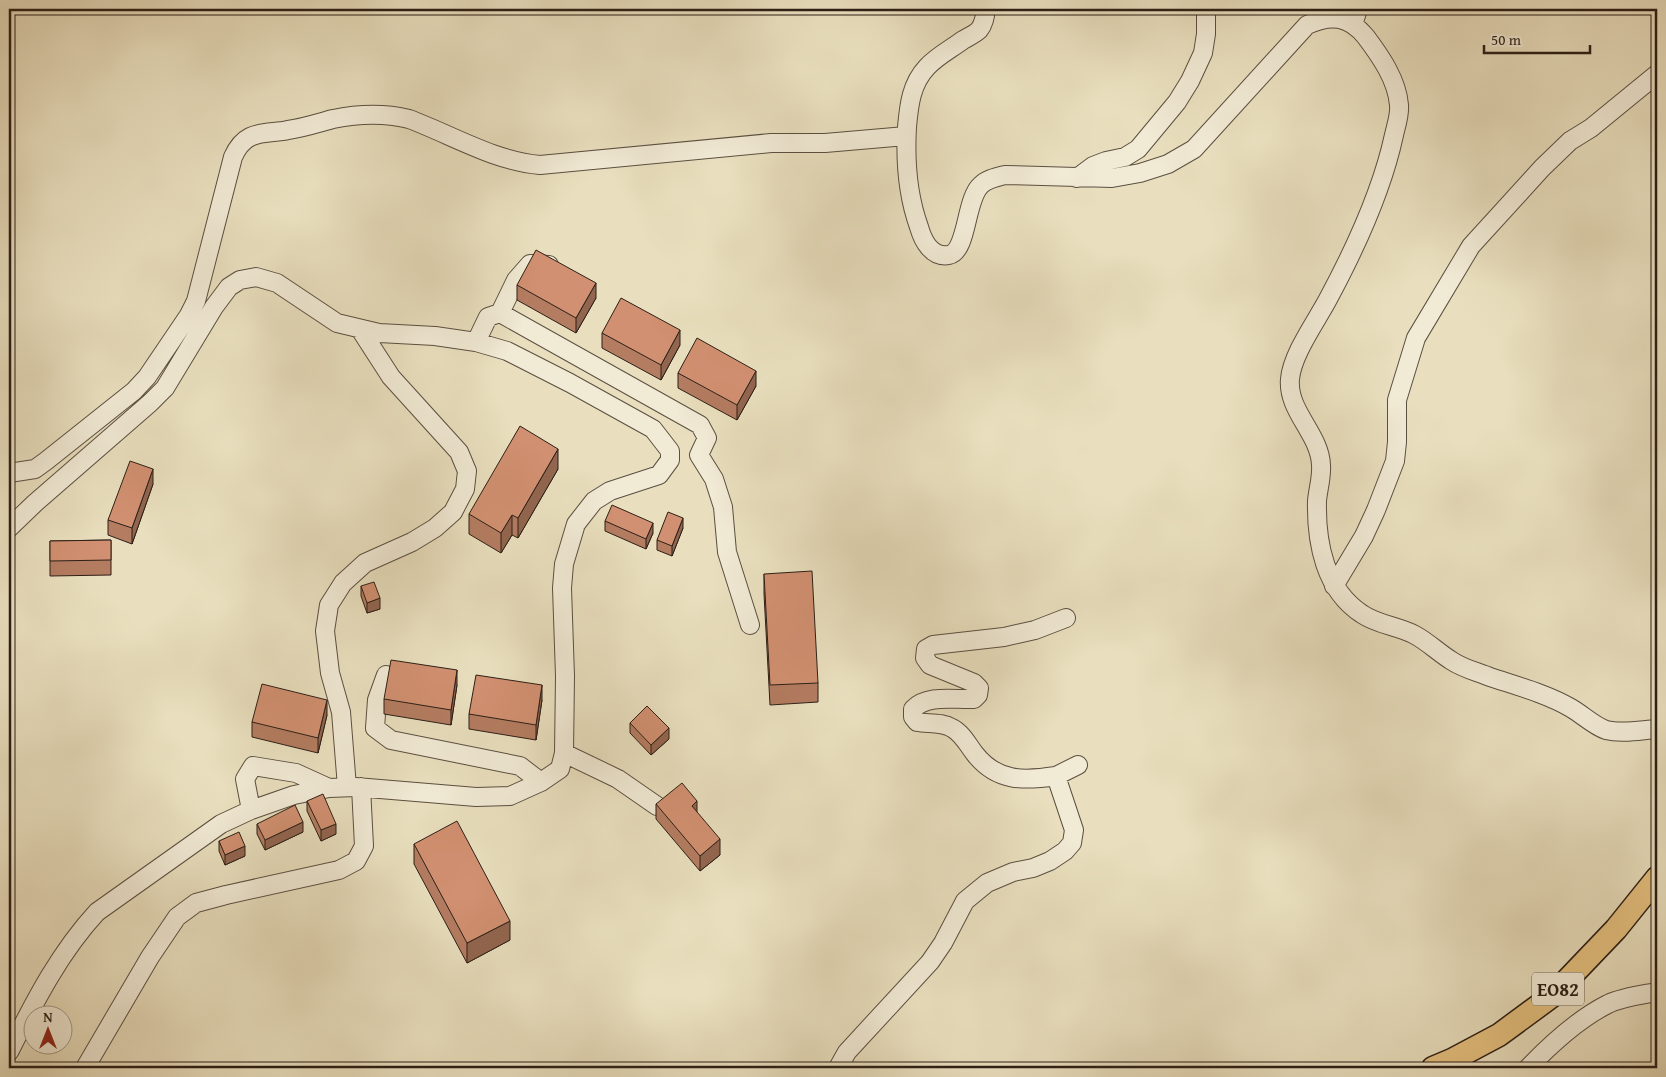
<svg xmlns="http://www.w3.org/2000/svg" width="1666" height="1077" font-family="'Gentium Book Plus',serif">
<rect width="100%" height="100%" fill="#e9dfbe"/>
<filter id="stains"><feTurbulence type="fractalNoise" baseFrequency=".004" numOctaves="4"/><feColorMatrix values="0 0 0 0 .2 0 0 0 0 .09 0 0 0 0 .02 0 0 0 .5 -.17"/></filter>
<radialGradient id="worn" r=".72"><stop offset=".6" stop-color="#630" stop-opacity="0"/><stop offset="1" stop-color="#630" stop-opacity=".3"/></radialGradient>
<g fill="none" stroke-linecap="round" stroke-linejoin="round">
<defs>
<path id="minor" d="M986,9C985,16 984,24 979,30C975,34 968,37 963,40C951,49 937,56 927,67C911,84 909,105 907,127C905,162 907,194 919,227C923,241 932,258 949,255C968,251 965,199 981,185C987,179 997,177 1005,175L1112,178L1140,173L1168,164L1194,149L1307,25C1331,14 1349,16 1366,37C1381,57 1397,80 1399,105C1400,115 1396,126 1394,135C1382,191 1354,251 1327,301C1315,323 1292,355 1290,379C1287,411 1320,434 1321,465C1322,477 1318,489 1317,501C1316,543 1325,590 1362,614C1378,625 1398,626 1415,635C1428,642 1439,653 1452,661C1464,669 1478,672 1490,677C1517,686 1547,694 1571,708C1583,715 1594,726 1606,730C1622,734 1641,730 1657,729
M1353,25L1358,9
M1077,178L1093,166L1106,161L1125,157L1138,149L1177,102L1190,81L1203,53L1206,34V9
M500,313L516,280L530,264L549,265
M476,342L488,317L500,313L700,425L707,438L699,455L714,479L723,507L727,552L750,625
M9,473L35,469L46,461L134,391L147,377L189,315L196,301L233,157C237,148 242,141 250,137C262,131 276,133 288,130C303,128 318,123 333,119C358,114 384,113 409,119C452,135 494,161 540,165L771,143H825L906,136
M9,528L35,503L150,403L165,388L214,307L229,287L240,280L256,277L277,283L337,323L379,333L435,336L476,342L507,351L570,383L653,429L670,451V460L659,475L610,491L594,501L576,524L564,564L562,588L565,676L564,753L560,769L541,782L510,796L476,797L356,787L329,788L294,795L251,810L221,824L97,912C59,953 34,1003 9,1052
M1334,586L1364,536L1376,510L1395,461L1397,442V400L1416,338L1471,246L1542,168L1570,141L1591,128L1657,74
M386,675L377,700L375,728L391,740L520,766L541,782
M564,753L618,779L657,806
M1056,776L1078,765
M347,787L341,712L330,673L325,631L329,605L343,583L365,563L412,542L435,528L453,512L465,489L467,471L459,452L391,377L360,329
M251,810L245,779L253,766L296,773L329,788
M85,1068L150,957L177,917L196,903L226,895L339,870L356,861L364,846L361,787
M838,1068L847,1052L930,962L943,943L965,901L987,883L1013,872L1033,868L1050,861L1065,851L1072,843L1074,830L1056,776C1024,781 997,782 975,754C968,745 962,733 952,728C942,722 928,724 917,722L913,717V709C928,694 954,700 974,699L978,695L979,688L974,683L930,665L925,658L926,649L933,645L1004,637L1035,630L1066,618
M1528,1068C1551,1044 1578,1019 1608,1004C1623,997 1641,995 1657,992"/>
<path id="major" d="M1433,1068L1452,1060L1499,1035L1552,996L1616,929L1657,878"/>
</defs>
<use href="#minor" stroke="#5b4f41" stroke-width="20"/>
<use href="#major" stroke="#2c1f17" stroke-width="25"/>
<use href="#minor" stroke="#f1ead5" stroke-width="18"/>
<use href="#major" stroke="#e4c07f" stroke-width="22"/>
</g>
<path fill="#b47c61" stroke="#2c1f17" d="M517,285L596,298L576,333L517,300Z
M602,333L680,345L661,380L602,348Z
M678,373L756,386L737,420L678,388Z
M558,469L518,538L512,535L501,553L469,534V514Z
M153,484L132,544L108,535V520Z
M605,521L653,533L646,549L605,531Z
M683,528L672,556L657,550V540Z
M111,540V575L50,576V541Z
M764,574L818,683V702L770,705L764,594Z
M361,586L380,609L367,613L361,596Z
M457,685L451,725L384,714V699Z
M542,700L536,740L469,729V714Z
M327,715L318,753L252,737V722Z
M630,723L669,739L651,755L630,733Z
M307,801L336,834L321,841L307,811Z
M656,804L697,813L720,855L700,871L656,819Z
M257,824L303,832L265,850L257,834Z
M219,841L245,856L225,865L219,851Z
M414,844L510,940L467,963L414,864Z"/>
<path fill="#92654f" stroke="#2c1f17" d="M596,283V298L576,333V318Z
M680,330V345L661,380V365Z
M756,371V386L737,420V405Z
M558,449V469L518,538V518Z
M153,469V484L132,544V528Z
M512,515V535L501,553V533Z
M683,518V528L672,556V546Z
M653,523V533L646,549V539Z
M380,598V609L367,613V603Z
M457,670V685L451,725V710Z
M542,685V700L536,740V725Z
M327,700V715L318,753V738Z
M669,728V739L651,755V745Z
M697,801V816L692,806Z
M303,822V832L265,850V840Z
M336,824V834L321,841V830Z
M720,839V855L700,871V856Z
M245,846V856L225,865V855Z
M510,921V940L467,963V943Z"/>
<path fill="#d19071" stroke="#2c1f17" d="M536,250L596,283L576,318L517,285Z
M621,298L680,330L661,365L602,333Z
M697,338L756,371L737,405L678,373Z
M520,426L558,449L518,518L512,515L501,533L469,514Z
M130,461L153,469L132,528L108,520Z
M612,505L653,523L646,539L605,521Z
M668,512L683,518L672,546L657,540Z
M111,540V560L50,561V541Z
M812,571L818,683L770,685L764,574Z
M374,582L380,598L367,603L361,586Z
M391,660L457,670L451,710L384,699Z
M476,675L542,685L536,725L469,714Z
M262,684L327,700L318,738L252,722Z
M647,706L669,728L651,745L630,723Z
M682,783L697,801L692,806L720,839L700,856L656,804Z
M323,794L336,824L321,830L307,801Z
M295,805L303,822L265,840L257,824Z
M457,821L510,921L467,943L414,844Z
M239,832L245,846L225,855L219,841Z"/>
<g text-anchor="middle" stroke-width="4" stroke-linejoin="round" paint-order="stroke">
<rect fill="#f1ead5" stroke="#675c50" stroke-width="1" x="1532" y="972.5" width="52" height="33" rx="4"/>
<g font-size="19" font-weight="bold" fill="#2c1f17">
<text x="1558" y="996">ΕΟ82</text>
</g>
</g>
<rect width="1666" height="1077" fill="none" stroke="#e9dfbe" stroke-width="30"/>
<rect x="10" y="10" width="1646" height="1057" fill="none" stroke="#2c1f17" stroke-width="2.5"/>
<rect x="15" y="15" width="1636" height="1047" fill="none" stroke="#2c1f17"/>
<g transform="translate(48 1030)"><circle r="24" fill="#f1ead5" stroke="#a29989"/>
<path d="M0-4L9 19L0 12L-9 19Z" fill="#8f2418"/>
<text y="-8" font-size="14" font-weight="bold" text-anchor="middle" fill="#2c1f17">N</text>
</g>
<path d="M1484 45v8h106v-8" fill="none" stroke="#2c1f17" stroke-width="2.5"/>
<text x="1491" y="45" font-size="15" fill="#2c1f17" stroke="#f1ead5" stroke-width="4" paint-order="stroke">50 m</text>
<rect width="100%" height="100%" filter="url(#stains)"/>
<rect width="100%" height="100%" fill="url(#worn)"/>
</svg>
